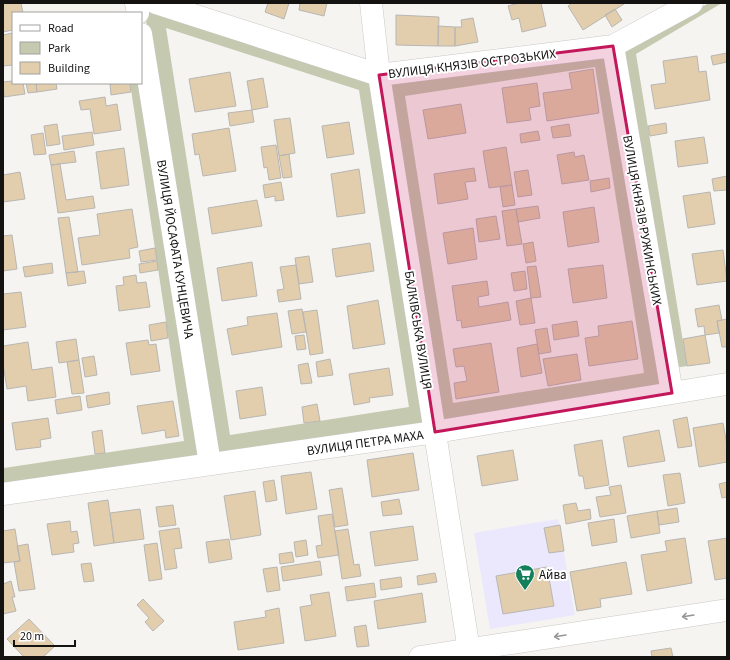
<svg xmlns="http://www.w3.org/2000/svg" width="730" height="660" font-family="'Source Sans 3',sans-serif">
<rect width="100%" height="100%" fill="#f6f4f1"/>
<path fill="#ebe7fd" d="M558,519L575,615L490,629L474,533Z"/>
<path fill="#c4c9af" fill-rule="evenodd" d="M709,3H722L636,54L687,366L674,368L620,52Z
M144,8L373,82L427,426L216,456ZM166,28L359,90L409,407L230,435Z
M609,55L665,387L441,424L388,82ZM595,67L644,373L453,403L405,96Z
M130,83H141L202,458L3,487V465L4,468L184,441Z"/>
<path fill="#e2ceac" stroke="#b8b6b3" d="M3,3H21L23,13H13V30L3,32Z
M268,3H289L284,19L265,12Z
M300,3H327L324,16L299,10Z
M519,3H541L546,26L522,32L519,18L512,20L508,6Z
M572,3H623L624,4L583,30L568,6Z
M615,9L622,20L612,27L605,15Z
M396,15L439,17L438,46L396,45Z
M473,18L478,42L455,46V27H462L461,20Z
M438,26L455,27V46H438Z
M13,33V65L3,66V35Z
M727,53V62L713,65L711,56Z
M697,56L699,72L706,71L710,100L655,109L651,85L666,83L663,61Z
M593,69L599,113L547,121L543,93L572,89L569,73Z
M230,72L236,106L195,112L189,79Z
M263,78L268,107L252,110L247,81Z
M13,81V83H23L25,94L4,97L3,82Z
M26,83H36L37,92L28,93Z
M36,83H56L57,89L37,92Z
M119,83H130L131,92L111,95L110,84Z
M537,83L540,106L529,108L531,120L507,123L502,88Z
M105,97L106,106L117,104L121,130L94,134L90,109L81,110L79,101Z
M461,104L466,133L428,139L423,110Z
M252,110L254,122L230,126L228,113Z
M290,118L295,153L279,156L274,120Z
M349,122L354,154L327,158L322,126Z
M666,123L667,133L650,136L648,126Z
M57,124L60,144L47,146L44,126Z
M569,124L571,136L553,138L551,127Z
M229,128L236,171L203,176L199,154L195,155L192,134Z
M538,131L540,140L521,143L520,134Z
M92,132L94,145L64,150L62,136Z
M43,133L46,154L34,155L31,135Z
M704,137L708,163L678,167L675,141Z
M276,145L281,178L269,180L267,167L264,168L261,147Z
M506,147L512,185L489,188L483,151Z
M124,148L129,185L101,189L96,152Z
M74,151L76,162L51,165L49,155Z
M574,152L575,157L584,155L589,180L562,184L557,155Z
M289,154L292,177L283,178L279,156Z
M60,164L66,200L93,196L95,208L58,213L51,165Z
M474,168L476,181L465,182L468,199L438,204L434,174Z
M359,169L365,213L337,217L331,174Z
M528,170L532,195L518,197L514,172Z
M20,172L25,199L3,202V175Z
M727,176V190L714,191L712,179Z
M609,178L610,188L591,192L590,181Z
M281,182L284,200L275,201V196L265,198L263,185Z
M512,185L515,205L503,207L500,187Z
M710,192L715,224L688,228L683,196Z
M257,200L262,226L212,234L208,208Z
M538,206L540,218L518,222L516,209Z
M594,207L599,242L568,247L563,212Z
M132,209L138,247L129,249L130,258L82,265L78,238L100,235L97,214Z
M516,209L522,244L507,246L502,211Z
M496,216L500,239L479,242L476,219Z
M69,217L78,272L66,273L58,218Z
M473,228L477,259L448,264L443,233Z
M12,235L17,269L3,271V236Z
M533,242L536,261L526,263L523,244Z
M370,243L374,271L336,277L332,249Z
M155,248L157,260L141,262L139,251Z
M723,250L727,281L697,285L692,254Z
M309,256L313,282L299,284L295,258Z
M157,261L158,270L140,273L139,264Z
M252,262L257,296L222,301L217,268Z
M52,263L53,273L25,277L23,267Z
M296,265L301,299L279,302L277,290L284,289L280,267Z
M603,265L607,298L573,303L568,269Z
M536,266L541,297L531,298L527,267Z
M84,271L86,283L68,286L66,273Z
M525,271L527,289L514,291L511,273Z
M136,275L137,283L146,282L150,307L119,311L116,286L124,285L123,277Z
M487,281L489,295L478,297L479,307L508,302L511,320L462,328L461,320L457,321L452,286Z
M21,292L26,327L3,330V294Z
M531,298L535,323L520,325L516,301Z
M378,300L385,344L353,349L347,306Z
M719,305L722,320L717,321L719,333L705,335L704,326L698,327L695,309Z
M302,309L306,332L292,334L288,311Z
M317,310L323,353L310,355L303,312Z
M277,313L282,347L232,355L227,329L248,325L247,317Z
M727,319V347H722L717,321Z
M577,321L579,336L554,340L552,325Z
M632,321L638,359L589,366L585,338L599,336L598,326Z
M166,322L168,338L151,341L149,325Z
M547,328L551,352L539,354L535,330Z
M304,335L306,349L297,350L295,336Z
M705,335L710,363L687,366L683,339Z
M76,339L79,360L59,363L56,342Z
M148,340L149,345L156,344L160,371L131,375L126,343Z
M28,342L32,370L52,367L56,397L28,401L26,386L7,389L3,364V346Z
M491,343L499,392L456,399L454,383L467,381L464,366L456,367L453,349Z
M537,344L542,373L521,377L517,348Z
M577,354L581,380L548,386L543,359Z
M94,356L97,375L85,377L82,358Z
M330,359L333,375L318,377L316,362Z
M79,360L84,393L72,394L67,362Z
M308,363L312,383L301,384L298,365Z
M389,368L393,395L369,398L370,402L354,405L349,374Z
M262,387L266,415L240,419L236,391Z
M109,392L110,404L88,408L86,396Z
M80,396L82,410L57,414L55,400Z
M173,401L179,436L166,438L165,430L142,434L137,406Z
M317,404L320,421L304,423L302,407Z
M687,417L692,446L678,448L673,420Z
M48,418L51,438L40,440L41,447L16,450L12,423Z
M723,423L727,445V462L699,467L693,428Z
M102,430L105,453L95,454L92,432Z
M659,430L665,461L628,467L623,437Z
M602,440L609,485L585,489L583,476H579L574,445Z
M513,450L518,480L482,486L477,456Z
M413,453L419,490L372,497L367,460Z
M311,472L317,509L286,514L281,476Z
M680,473L685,503L668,506L663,475Z
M274,480L277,500L266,502L263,482Z
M727,482V497L722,498L719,484Z
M621,485L626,513L600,517L596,497L611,495L609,487Z
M342,488L348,525L335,527L329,490Z
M255,491L261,535L231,540L224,496Z
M399,499L402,514L383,516L381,502Z
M108,500L114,543L94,546L88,503Z
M576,503L578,511L590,509L591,519L566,524L563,505Z
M173,505L176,525L159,527L156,507Z
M677,508L679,522L659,525L657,511Z
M140,509L144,539L114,543L110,513Z
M657,511L660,533L631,538L627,516Z
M332,514L339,555L318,558L316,546L322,545L318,516Z
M614,519L617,542L592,546L588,523Z
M70,521L71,532L77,531L79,543L73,544L74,552L52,555L47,524Z
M560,525L564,551L549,553L544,528Z
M413,526L418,560L375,566L370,532Z
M179,528L182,548L174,549L177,568L165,570L159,531Z
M15,529L20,561L3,563V531Z
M348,529L354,565L359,564L361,576L342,579L335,531Z
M685,538L692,583L647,591L641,555L667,551L665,541Z
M727,538V578L715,580L708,541Z
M229,539L232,559L209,563L206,542Z
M306,540L308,555L296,557L294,542Z
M157,543L162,579L149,581L144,545Z
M28,544L35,589L19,591L14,562L20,561L17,546Z
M292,552L294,562L280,564L279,554Z
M320,561L322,575L283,581L281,567Z
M626,562L632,594L600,599L601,607L577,611L570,572Z
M91,563L94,581L84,582L81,564Z
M277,567L280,590L267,592L263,569Z
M547,567L554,606L503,614L496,576Z
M435,573L437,582L418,585L417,576Z
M401,577L402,587L381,590L380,580Z
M11,581L15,597H12L16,611L3,614V584Z
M374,583L376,597L347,601L345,587Z
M329,592L336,636L305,641L300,607L312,605L310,595Z
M422,593L426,622L378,629L374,601Z
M143,599L164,621L153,631L145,622L149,618L137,605Z
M279,608L284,643L238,650L234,622L266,617L265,611Z
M29,619L55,646L43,657H24L7,639Z
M366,625L369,646L357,647L354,627Z
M671,648L673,657H652L651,651Z"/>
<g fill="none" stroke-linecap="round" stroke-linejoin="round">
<defs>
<path id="minor" d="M136,3L138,13
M156,3L379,75L613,46L692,3
M371,3L379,75L470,657
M141,34L210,464
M613,46L672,393
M3,494L435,432L727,384"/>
<path id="tertiary" d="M420,657L727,610"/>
</defs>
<use href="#minor" stroke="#cac8c4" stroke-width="23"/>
<use href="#tertiary" stroke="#cac8c4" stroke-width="23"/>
<use href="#minor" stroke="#fff" stroke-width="22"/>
<use href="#tertiary" stroke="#fff" stroke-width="22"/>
</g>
<defs><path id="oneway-shaft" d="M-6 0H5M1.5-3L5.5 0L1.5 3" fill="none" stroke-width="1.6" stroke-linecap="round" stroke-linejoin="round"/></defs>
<g stroke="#959594">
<use href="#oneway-shaft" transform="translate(688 616) rotate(171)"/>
<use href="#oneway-shaft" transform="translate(560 636) rotate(171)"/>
</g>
<path fill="#c2185b" fill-opacity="0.2" stroke="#c2185b" stroke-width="3" stroke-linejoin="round" d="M613,46L672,393L435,432L379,75Z"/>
<defs>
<symbol id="supermarket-pin" viewBox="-11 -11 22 30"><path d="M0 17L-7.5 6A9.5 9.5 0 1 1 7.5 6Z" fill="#137f5b" stroke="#fff"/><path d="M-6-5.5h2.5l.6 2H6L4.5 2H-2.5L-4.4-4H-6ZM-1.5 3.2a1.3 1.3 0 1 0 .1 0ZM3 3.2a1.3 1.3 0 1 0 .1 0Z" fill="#fff"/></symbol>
</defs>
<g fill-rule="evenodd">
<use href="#supermarket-pin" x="514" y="563" width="22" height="30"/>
</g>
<g text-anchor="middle" stroke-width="4" stroke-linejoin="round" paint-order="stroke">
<g font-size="13" fill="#141312" stroke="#fff">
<text transform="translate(472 63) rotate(-7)" y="5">ВУЛИЦЯ КНЯЗІВ ОСТРОЗЬКИХ</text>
<text transform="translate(643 220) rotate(80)" y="5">ВУЛИЦЯ КНЯЗІВ РУЖИНСЬКИХ</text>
<text transform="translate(176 249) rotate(81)" y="5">ВУЛИЦЯ ЙОСАФАТА КУНЦЕВИЧА</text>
<text transform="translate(419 330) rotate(81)" y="5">БАЛКІВСЬКА ВУЛИЦЯ</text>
<text transform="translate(365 442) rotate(-8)" y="5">ВУЛИЦЯ ПЕТРА МАХА</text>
</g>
<g font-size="13" fill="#141312" stroke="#fff" text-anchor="start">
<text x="539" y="579">Айва</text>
</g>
</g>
<rect width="730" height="660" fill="none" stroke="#141312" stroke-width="8"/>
<rect x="12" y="12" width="130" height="72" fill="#ffffff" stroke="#a1a1a0"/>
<rect x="20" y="25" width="20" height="6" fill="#ffffff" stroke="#a1a1a0"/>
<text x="48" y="32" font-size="12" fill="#141312">Road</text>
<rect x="20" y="42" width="20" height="12" fill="#c4c9af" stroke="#a1a1a0"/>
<text x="48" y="52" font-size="12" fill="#141312">Park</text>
<rect x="20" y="62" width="20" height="12" fill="#e2ceac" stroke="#a1a1a0"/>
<text x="48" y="72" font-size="12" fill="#141312">Building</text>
<path d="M14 640v6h61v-6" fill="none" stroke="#141312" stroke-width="2"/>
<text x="20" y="640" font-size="12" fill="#141312" stroke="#ffffff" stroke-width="3" paint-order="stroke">20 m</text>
</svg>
